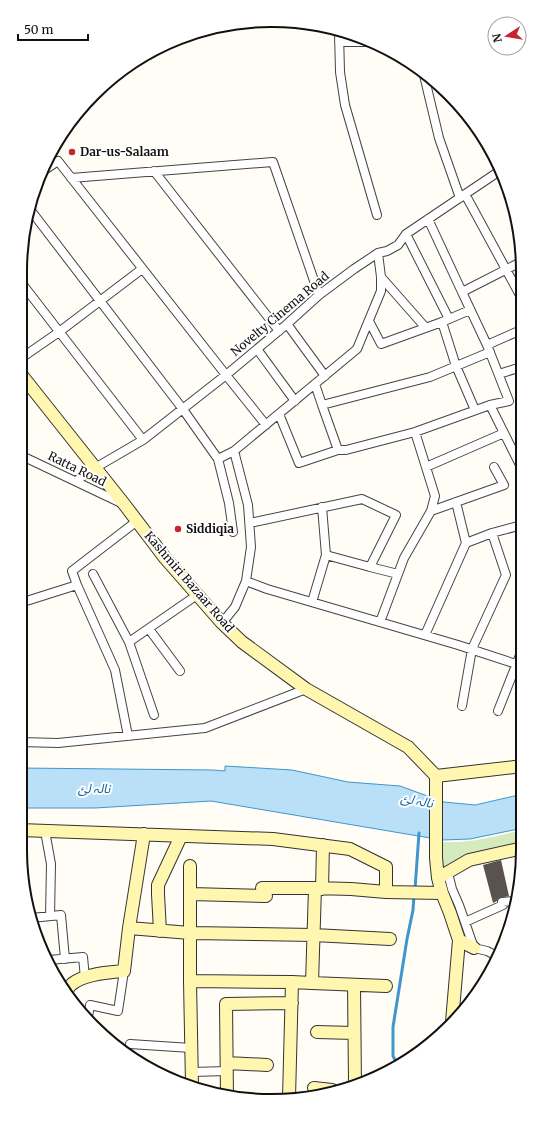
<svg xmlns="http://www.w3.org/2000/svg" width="543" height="1121" font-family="Merriweather,'Noto Sans Arabic',serif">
<rect width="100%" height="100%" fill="#fffdf5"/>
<path fill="#d5ebbd" d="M523,830V846L443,869L442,842C469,844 497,836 523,830Z"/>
<path fill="#b9e0f7" stroke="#3f96cf" d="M225,766L292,770L348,782L400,786L444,802L475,805L523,794V828L470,839L442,840L211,801L95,808H20V768L213,770L225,771Z"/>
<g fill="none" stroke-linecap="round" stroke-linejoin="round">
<path stroke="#3f96cf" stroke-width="3" d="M415,889L419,833
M397,1064L393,1056V1027L407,939L413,910L414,895"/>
</g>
<path fill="#5a524d" d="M501,860L509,896L499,898L497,901L493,903L483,865Z"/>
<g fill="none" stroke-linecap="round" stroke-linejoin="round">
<defs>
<path id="street" d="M339,33L340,72L345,105L377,215
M339,42H373
M423,71L439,138L460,198
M154,171L279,331
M40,173L58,161L226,375L266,425
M71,178L273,162L319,295
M465,194L521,297
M32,212L182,408L218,459L234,451
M428,219L462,292
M406,234L449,319
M521,262L462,292L487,345L509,401L490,405L522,469
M381,277L425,327
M20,281L143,440
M470,310L442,322L456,366L475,410
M369,321L381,344L442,322
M287,324L325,376
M487,345L521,330
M257,349L295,401
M20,359L59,332L142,269
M499,374L521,367
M315,384L322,405L430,377L490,352
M322,405L338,450H346L415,432L490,405
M279,414L299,463L338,450
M415,432L435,496L431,511L504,485L494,467
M20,455L121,503
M218,459L229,503L233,532
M426,467L504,433
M76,481L95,468L143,440L226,375L287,324L319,295L354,269L378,253L387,251L398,245L406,234L501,170
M456,502L466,543
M250,523L362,499L396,515L370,567L326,555L322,507
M492,533L522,525
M370,567L398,574
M93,574L129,642L154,715
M246,581L267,589L458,645L522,666
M77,585L72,571L137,521
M312,602L326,555
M20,603L77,585L115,670L128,736
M380,622L404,558L431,511
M222,623L235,607L246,581L251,547L248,505L234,451L357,349L381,291V277L378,253
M149,629L180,671
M425,635L466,543L492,533L506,575L472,649L462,706
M129,642L197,595
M498,711L522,650
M20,742L58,743L205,728L306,689
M45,831L51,864L50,916
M448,873L452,889L459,905L474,948L487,951L497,956
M31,918L61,915L65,959
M465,922L503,905L502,902L513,901
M49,960L83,957L85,978
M88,1017L90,1005L118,1011L124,971
M130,1044L191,1048
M192,1072L227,1071"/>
<path id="secondary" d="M20,373L124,504L165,558L222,623L242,642L306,689L408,747L436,776
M436,776V858L438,878L442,893L450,913L459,940L452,1022
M436,776L523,766
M20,830L273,839L350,849L386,867V892L442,893
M190,866V981
M438,878L469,860L523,848
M262,888H315
M322,889L323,845
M191,894L266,896
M129,928L144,834
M160,931L158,894V885L181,836
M459,940L474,948
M312,983L386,986
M354,985L355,1084
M66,992C68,989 69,986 72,984C84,974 109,972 124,971L129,928L190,933L314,935L390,939
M317,1032L354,1033
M227,1063L267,1065
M190,1084H192L190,981L292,982
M314,1088L332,1090
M227,1096L226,1004L292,1003
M289,1098L292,982L312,983L315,888L351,889L386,892"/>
</defs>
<use href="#street" stroke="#444" stroke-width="10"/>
<use href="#secondary" stroke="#333" stroke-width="14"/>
<use href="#street" stroke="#fff" stroke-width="8"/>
<use href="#secondary" stroke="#fff6b0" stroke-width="12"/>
</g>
<g fill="#c4262e" stroke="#fff" stroke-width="1.5">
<circle cx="72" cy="152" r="4"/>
<circle cx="178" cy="529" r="4"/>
</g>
<g text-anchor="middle" stroke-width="4" stroke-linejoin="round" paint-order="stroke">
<g font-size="12" font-weight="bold" fill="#111" stroke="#fff" text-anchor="start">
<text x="80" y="156">Dar-us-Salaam</text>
<text x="186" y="533">Siddiqia</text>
</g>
<g font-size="12" fill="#111" stroke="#fff">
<text transform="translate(280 314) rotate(-40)" y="4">Novelty Cinema Road</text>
<text transform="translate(77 469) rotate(26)" y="4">Ratta Road</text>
<text transform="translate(189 582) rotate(49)" y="4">Kashmiri Bazaar Road</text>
</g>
<g font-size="13" font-style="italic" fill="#1768a6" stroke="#fff">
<text x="94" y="793">نالہ لئ</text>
<text transform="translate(417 800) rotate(10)" y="5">نالہ لئ</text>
</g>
</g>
<path d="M0 0H543V1121H0ZM271 27H272A244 244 0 0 1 516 271V850A244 244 0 0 1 272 1094H271A244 244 0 0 1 27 850V271A244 244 0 0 1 271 27Z" fill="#fff" fill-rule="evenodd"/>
<path fill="none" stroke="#111" stroke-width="2" d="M271 27H272A244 244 0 0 1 516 271V850A244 244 0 0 1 272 1094H271A244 244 0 0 1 27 850V271A244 244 0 0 1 271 27Z"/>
<g transform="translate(507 36) rotate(258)"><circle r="19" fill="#ffffff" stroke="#a0a0a0"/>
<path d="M0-3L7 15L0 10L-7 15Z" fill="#c4262e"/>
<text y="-6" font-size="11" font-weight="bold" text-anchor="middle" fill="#111111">N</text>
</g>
<path d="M18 34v6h70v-6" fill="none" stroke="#111111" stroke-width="2"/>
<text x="24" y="34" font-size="12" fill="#111111" stroke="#ffffff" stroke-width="3" paint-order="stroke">50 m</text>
</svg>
